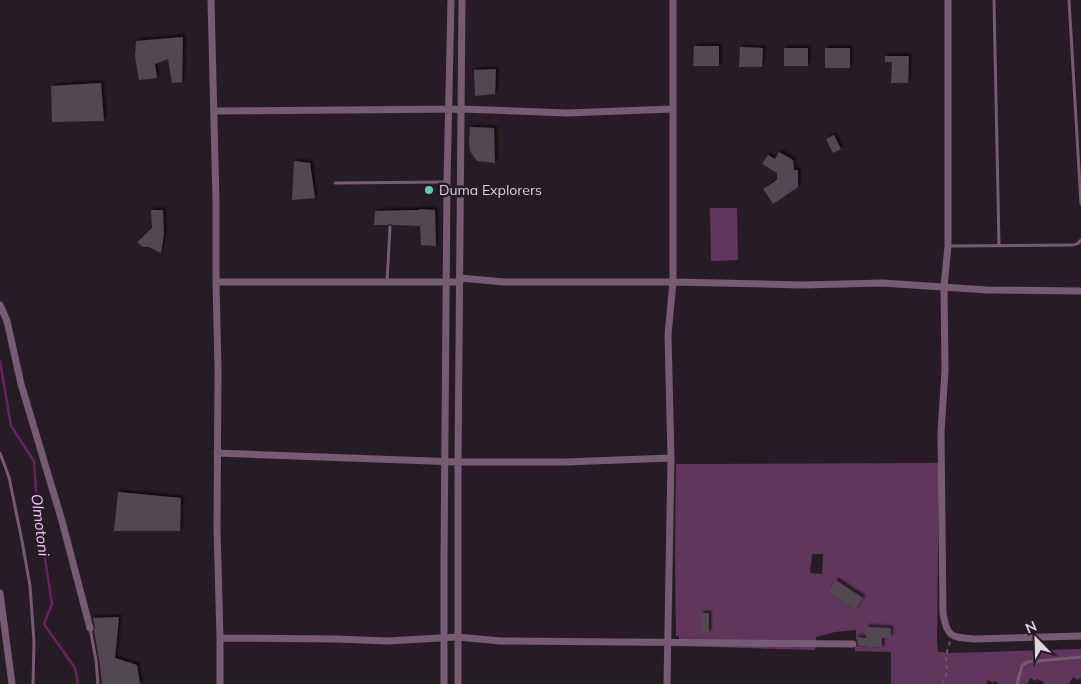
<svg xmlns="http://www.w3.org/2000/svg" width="1081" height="684" font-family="Mulish,sans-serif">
<defs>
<filter id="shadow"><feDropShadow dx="2.5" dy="-2.5" stdDeviation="1" flood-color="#0009"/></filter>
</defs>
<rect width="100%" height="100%" fill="#271c25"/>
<path fill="#60365c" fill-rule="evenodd" d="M710,208H737L738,260L711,261Z
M939,463L937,642L938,652L951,653L1081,649V679L1079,678L1078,680L1073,677L1069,684H1043L1044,682L1037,679L1035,681L1030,678L1027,684H1000L994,681L993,683L988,680L986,684H891V652L855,651V646L867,647L875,640V648H882L866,627V638L856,637V630L835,632L816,637L815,650L679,646V636H676L675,552L676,464ZM812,554H823L822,574L810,573ZM837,580L862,598L854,610L828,592ZM709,613V632L701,633V614Z"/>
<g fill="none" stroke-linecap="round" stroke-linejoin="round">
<path stroke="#61255d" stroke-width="2.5" d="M0,361L11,426L34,461L37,507L52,604L44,624L75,668L78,684"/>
</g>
<path fill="#534651" filter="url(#shadow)" d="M183,37L182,82L172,83L168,59L155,64L157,78L139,80L135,56L136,41Z
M694,46H719V66H693Z
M740,47L763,48L762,67H739Z
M784,48H808V66H784Z
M825,48H850V68H825Z
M885,56H909L908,83H891L892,62H885Z
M496,69L495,94L475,96L474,70Z
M101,83L104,121L52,122L51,86Z
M470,127L494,128L495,163L477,161L470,151L469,141Z
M834,135L841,149L833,153L826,139Z
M779,152L793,160L794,170H798V187L773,204L763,189L777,180V173L762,164L768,155L775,159Z
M294,161L310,163L315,198L292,200Z
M419,209L435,210L436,246L421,245L420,226L393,225L390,224L387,225H374L375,211L419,210Z
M151,210H163L164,234L161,253L149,247H143L137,242L152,228Z
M118,492L181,498L180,531H114Z
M836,580L863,598L854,610L828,592Z
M701,613H709V633H701Z
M119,617L115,658L137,665L140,684H102L99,659L94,631L95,627L93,618Z
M866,627L891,628L890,638H882V648L858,646V644L856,637L866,638Z"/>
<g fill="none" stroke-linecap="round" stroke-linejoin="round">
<path stroke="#635961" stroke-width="2" stroke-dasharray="4 4" stroke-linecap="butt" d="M942,684L947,672L946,656L950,641"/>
<path stroke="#775b73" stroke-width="3" d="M994,0L999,245
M1069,0L1081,204
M335,183L447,182
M948,246L1071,245C1076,245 1078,244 1081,240
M387,282L390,227
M0,453L9,477L22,541L30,586L34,642L33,684
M90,628L96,660L98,684
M1017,684L1022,666L1027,662L1081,657"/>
<path stroke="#775b73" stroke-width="7" d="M211,0L216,201V282L218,370L217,529L220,638V684
M948,0V246L944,287L945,371L941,432L943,613C947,638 951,637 975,639L1081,636
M214,111L461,109L567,113L673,109
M460,278L504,282H673L802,285L883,283L987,290L1081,291
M216,282H460
M0,305L7,321L21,384L62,521L90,628
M217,453L458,462H565L671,458
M0,593L12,684
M220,638L336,639L388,641L457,637L501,641L853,644
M444,684V559L447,182L451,0
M458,684V462L462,0
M667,684L671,458L668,335L673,282V0"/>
</g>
<circle fill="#5ccebb" stroke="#271c25" stroke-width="2" cx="429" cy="190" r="5"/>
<g text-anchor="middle" stroke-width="5" stroke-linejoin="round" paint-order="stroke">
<g font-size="14" fill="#ddd6dc" stroke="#271c25" text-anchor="start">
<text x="439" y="195">Duma Explorers</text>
</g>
<g font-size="15" font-style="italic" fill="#fac3f3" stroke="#271c25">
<text transform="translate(40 525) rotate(83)" y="5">Olmotoni</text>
</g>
</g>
<g transform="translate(1036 639) rotate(337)" stroke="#271c25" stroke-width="4" paint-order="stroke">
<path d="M0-4L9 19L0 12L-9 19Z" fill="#ddd6dc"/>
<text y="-8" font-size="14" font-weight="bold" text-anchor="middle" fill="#ddd6dc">N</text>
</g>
</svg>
